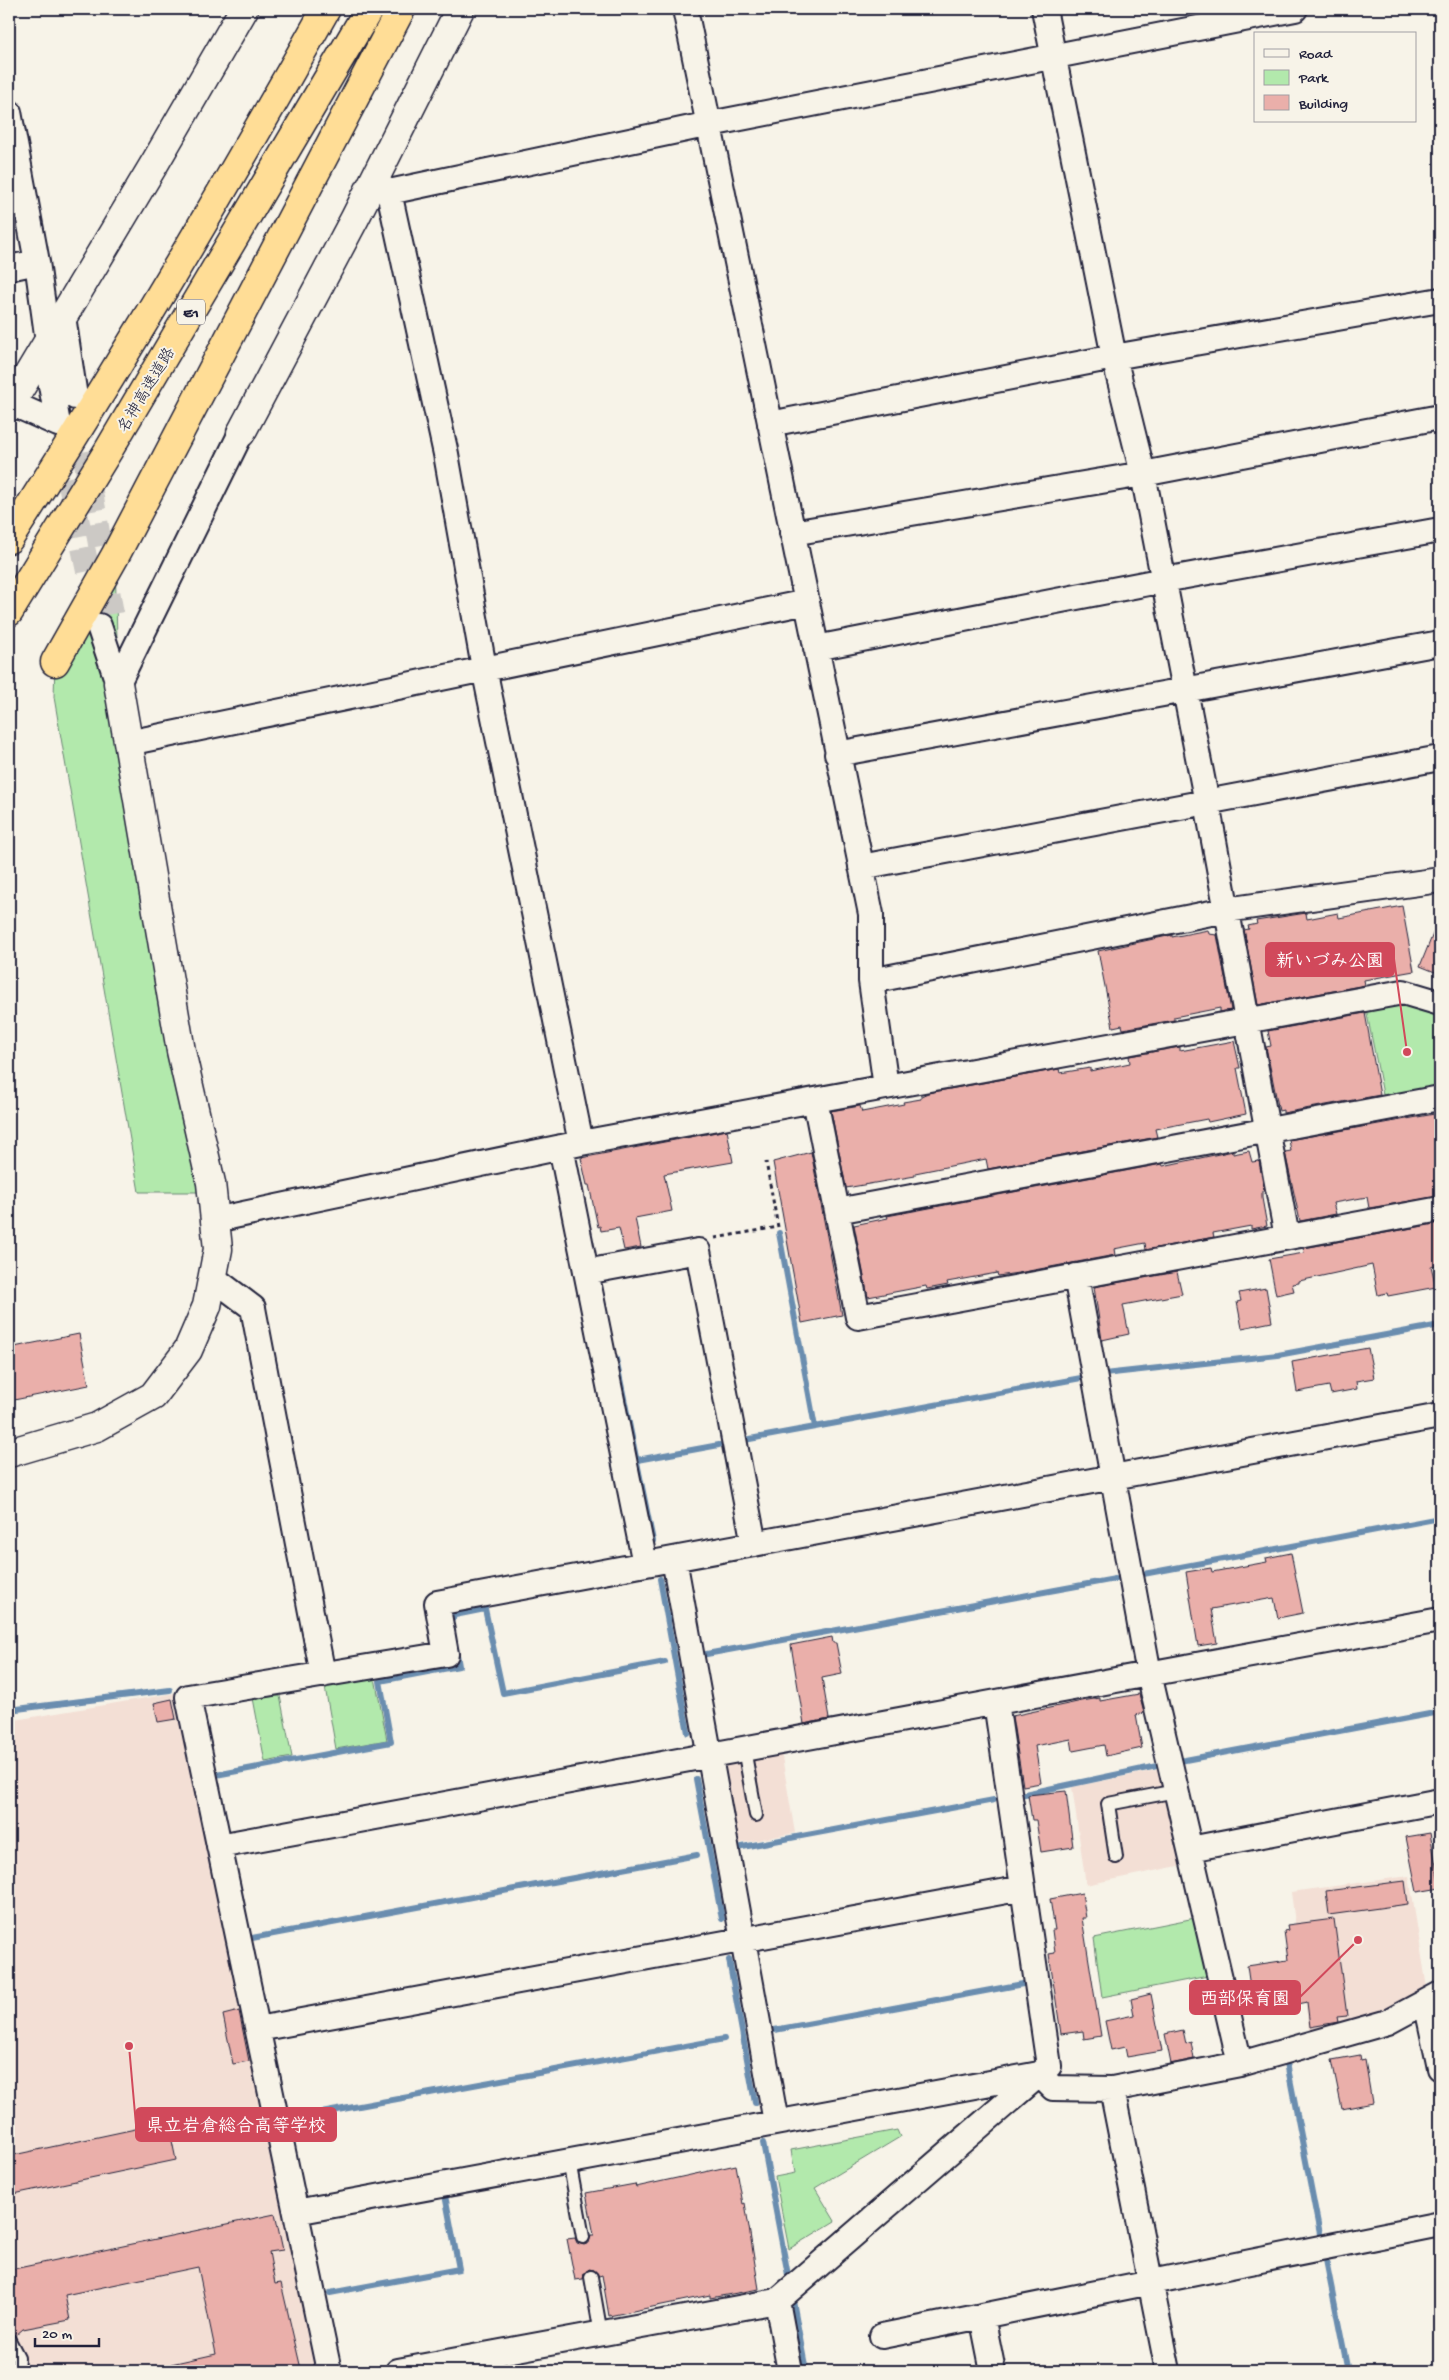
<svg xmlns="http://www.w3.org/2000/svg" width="1449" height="2380" font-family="'Gochi Hand','Klee One',sans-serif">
<rect width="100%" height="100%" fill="#f7f3e8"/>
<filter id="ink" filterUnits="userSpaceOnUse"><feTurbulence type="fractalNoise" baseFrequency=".02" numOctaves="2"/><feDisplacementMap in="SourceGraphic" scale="10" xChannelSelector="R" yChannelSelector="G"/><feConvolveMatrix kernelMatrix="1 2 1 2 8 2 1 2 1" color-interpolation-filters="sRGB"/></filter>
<g filter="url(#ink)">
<path fill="#f3dfd5" d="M176,1693L319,2371H9V1721Z
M781,1751L795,1833L736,1844L722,1771L727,1761Z
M1161,1769L1183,1865L1086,1885L1072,1787Z
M1409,1876L1427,1988L1393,2009L1309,2031L1291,1892Z"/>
<path fill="#b2e9ac" stroke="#6a8674" d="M115,556L118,683L212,1192H139L54,697L55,662Z
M1400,1002L1440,1015V1089L1384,1099L1366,1009Z
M375,1678L387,1740L336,1749L325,1687Z
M280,1696L292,1757L265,1762L253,1698Z
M1195,1918L1208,1976L1102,1997L1094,1938Z
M897,2130L900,2137L815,2188L835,2221L789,2249L775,2177L795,2173L791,2150Z"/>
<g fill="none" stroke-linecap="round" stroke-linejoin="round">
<path stroke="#6b8daf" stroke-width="6" d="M779,1233L815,1427
M616,1359L653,1541
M1104,1374L1278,1355L1440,1325
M739,1441L1081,1378
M637,1460L719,1445
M1138,1575L1440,1518
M660,1579L688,1733
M452,1627L451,1620L455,1615L485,1609L503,1693L665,1662
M701,1655L1115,1579
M9,1710L170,1690
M1180,1761L1440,1712
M216,1775L391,1742L380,1681L459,1666L456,1649
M696,1779L722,1919
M1020,1795L1157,1766
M737,1848L994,1800
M252,1938L697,1855
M729,1960L755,2103
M769,2031L1023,1984
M1287,2063L1320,2234
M294,2118L724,2039
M763,2143L788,2275
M1325,2255L1348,2371
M330,2293L459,2269L445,2195
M793,2301L806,2371"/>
</g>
<path fill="#eaafaa" stroke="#22223b" d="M1402,906L1414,971L1364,980L1365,985L1258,1005L1244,930L1249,929L1248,926L1257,924L1256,921L1306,913L1307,919L1338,913L1339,918Z
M1439,919H1440V974L1420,966Z
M1208,930L1209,934L1217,935L1231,1010L1220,1012V1008L1174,1017V1020L1123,1029L1122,1025L1113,1027L1098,951L1172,935V937Z
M1365,1013L1380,1095L1283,1113V1110L1279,1111L1266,1047L1271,1046L1268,1031Z
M1234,1041L1240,1068H1237L1246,1114L1208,1122L1207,1119L1155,1129L1157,1137L988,1169L986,1159L915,1173V1176L846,1188L831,1111L860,1106L862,1112L904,1104L903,1102L921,1099V1096L928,1093L1059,1069L1060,1073L1090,1068V1071L1130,1063L1129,1056L1180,1047V1051Z
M1440,1113V1196L1369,1208L1367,1197L1333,1203L1336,1214L1300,1221L1285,1152L1291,1151L1289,1140Z
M727,1130L733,1162L664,1174L672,1211L635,1218L641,1247L624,1250L619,1228L601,1231L600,1226L598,1227L589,1185H587L581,1158Z
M1233,1151V1154L1249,1151L1252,1162L1259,1161L1264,1190L1262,1191V1198L1267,1226L1251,1229V1226L1213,1233L1214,1237L1146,1250L1145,1243L1114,1249L1115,1255L1018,1273L998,1276L997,1273L947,1282L948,1285L927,1289L926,1286L868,1297L854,1225L888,1218L887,1216L1162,1164L1163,1166Z
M811,1152L842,1315L802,1323L773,1162Z
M1440,1223V1264L1431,1266L1436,1287L1388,1296L1387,1293L1378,1295L1372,1265L1299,1281V1283L1292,1284L1294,1291L1276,1295L1269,1259L1304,1253L1303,1248Z
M1177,1272L1182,1294L1123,1305L1129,1334L1102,1340L1094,1287Z
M1266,1288L1272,1322L1242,1328L1237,1302L1241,1301L1239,1293Z
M79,1334L89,1385L9,1401V1348Z
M1368,1348L1374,1378L1356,1381L1357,1389L1331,1394L1329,1386L1297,1392L1292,1362Z
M1291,1553L1303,1613L1278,1618L1274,1598L1211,1609L1217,1643L1198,1646L1186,1572L1211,1568L1212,1572L1267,1562L1266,1558Z
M832,1637L833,1643H836L842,1674L822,1678L829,1719L804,1724L791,1645Z
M1139,1694L1144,1713L1136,1715L1142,1748L1106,1756L1104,1745L1073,1751L1071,1739L1035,1746L1041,1783L1023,1786L1012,1716L1082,1701L1100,1698V1701Z
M172,1699L176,1719L158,1722L154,1703Z
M1066,1791L1073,1847L1041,1852L1036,1820H1032L1028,1795Z
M1430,1833L1440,1888L1417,1892L1406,1837Z
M1405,1881L1408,1904L1329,1915L1326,1891Z
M1082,1893L1086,1918H1082L1101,2036L1084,2039L1083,2031L1061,2034L1049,1954L1055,1953L1052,1930H1055L1050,1899Z
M1334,1919L1347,2016L1337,2017L1338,2022L1310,2027L1307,2002L1297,2004L1296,1990L1251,1994L1247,1966L1288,1960L1284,1931L1288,1930L1287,1925Z
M1151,1994L1162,2051L1127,2057L1125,2047L1111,2050L1105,2021L1134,2015L1131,1999Z
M239,2011L249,2061L233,2064L223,2015Z
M1183,2030L1186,2044L1191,2042L1194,2059L1171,2064L1165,2034Z
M1360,2055L1361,2061L1365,2060L1372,2103L1342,2109L1332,2060Z
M168,2122L176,2160L9,2195V2156Z
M736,2165L743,2204L745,2203L759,2289L710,2298V2295L609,2316L602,2275L599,2276L594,2270L589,2269L584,2274L583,2279L575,2280L567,2239L575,2238L577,2243L584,2245L589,2243L591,2235H594L586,2193L635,2184L636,2187Z
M275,2214L283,2250L269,2252L275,2284L281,2283L301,2369L289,2371H171V2364L216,2354L198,2267L65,2295L70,2320L23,2329L16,2335L9,2332V2270Z"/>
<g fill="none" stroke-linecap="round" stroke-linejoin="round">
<path stroke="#ccc9c5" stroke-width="24" stroke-dasharray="24 12" stroke-linecap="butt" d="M78,416L112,614
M61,442L94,600"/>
<defs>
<path id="service" d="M744,1749L756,1815
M1116,1857L1108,1804L1176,1791
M569,2161L583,2237
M591,2277L601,2334
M9,2340L18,2357L17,2371"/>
<path id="minor" d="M685,9L871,914V981L886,1087
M1044,9L1114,357L1143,474L1207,803L1287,1237
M9,112L37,262L48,342
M373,181L389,192L446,454L484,668L581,1143
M389,192L710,124L1295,9
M9,268L37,262
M63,316L75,397
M44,347L58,424
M11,403L58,424
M770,424L1114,357L1440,300
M792,533L1143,474L1440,417
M99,626L118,683
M816,648L1164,580L1440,530
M118,683L241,433
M128,743L807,602
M837,754L1440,643
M861,867L1440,758
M871,981L1226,910L1440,880
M815,1100L858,1317L1440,1209
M561,1147L645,1564
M837,1211L1440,1098
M215,1220L581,1143L1403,992L1440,1003
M586,1272L698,1251L754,1544
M1076,1276L1149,1674L1240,2064
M212,1277L253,1308L323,1675
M674,1559L776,2122
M219,1846L1440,1620
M1190,1849L1440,1801
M1426,2002L1440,2068
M258,2029L1023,1888
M1112,2089L1168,2371
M296,2212L1039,2074L1053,2088L1112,2089L1240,2064L1388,2022L1440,1994
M777,2301L790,2371
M882,2336L982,2316
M329,2371L188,1697L446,1654L437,1603L1440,1416
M398,2371L777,2301L1049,2066L996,1702
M993,2371L982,2316L1440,2224"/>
<path id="tertiary" d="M9,407L156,161L244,9
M241,433L355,218L460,9
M9,1453L97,1427L153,1396L188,1350L207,1306L218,1249L211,1183L181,1051L118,683"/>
<path id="motorway" d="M9,539C120,366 226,188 326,9
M9,612L108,451L369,9
M55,662L115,556L401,9"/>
</defs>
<use href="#service" stroke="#22223b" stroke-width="16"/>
<use href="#minor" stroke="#22223b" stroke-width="28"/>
<use href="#tertiary" stroke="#22223b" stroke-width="31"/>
<use href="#motorway" stroke="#22223b" stroke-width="31"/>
<path stroke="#22223b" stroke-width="3" stroke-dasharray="4 4" stroke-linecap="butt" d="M715,1238L778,1227L766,1162"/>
<use href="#service" stroke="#f7f3e8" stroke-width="12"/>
<use href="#minor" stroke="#f7f3e8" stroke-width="24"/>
<use href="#tertiary" stroke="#f7f3e8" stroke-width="28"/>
<use href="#motorway" stroke="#ffdd96" stroke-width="28"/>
</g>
</g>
<g text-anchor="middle" stroke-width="4" stroke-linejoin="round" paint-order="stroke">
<rect fill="#f7f3e8" stroke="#62616f" stroke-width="1" x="177" y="299.5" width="28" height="25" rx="4"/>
<g font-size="15" font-weight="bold" fill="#22223b">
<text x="191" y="317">E1</text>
</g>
<g font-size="16" fill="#22223b" stroke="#f7f3e8">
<text transform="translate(145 389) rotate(-59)" y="6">名神高速道路</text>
</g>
</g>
<path fill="none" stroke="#d1495b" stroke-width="2" d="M1407 1052L1394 959M1358 1940L1300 1997M129 2046L136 2125"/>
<g fill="#d1495b" stroke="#f7f3e8" stroke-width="2">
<circle cx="1407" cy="1052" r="5"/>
<circle cx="1358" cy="1940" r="5"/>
<circle cx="129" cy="2046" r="5"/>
</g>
<g fill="#d1495b" stroke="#d1495b" stroke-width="2">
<rect x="1266" y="943" width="128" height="33" rx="5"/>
<rect x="1190" y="1981" width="110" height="33" rx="5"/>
<rect x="136" y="2108" width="200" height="33" rx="5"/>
</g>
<g font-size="18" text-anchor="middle" font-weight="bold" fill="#fff">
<text x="1330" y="966">新いづみ公園</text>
<text x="1245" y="2004">西部保育園</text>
<text x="236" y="2131">県立岩倉総合高等学校</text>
</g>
<rect width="1449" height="2380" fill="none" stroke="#f7f3e8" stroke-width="30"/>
<rect x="15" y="15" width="1419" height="2350" fill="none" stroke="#22223b" stroke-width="2" filter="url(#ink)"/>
<rect x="1254" y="32" width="162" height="90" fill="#f7f3e8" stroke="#a29fa3"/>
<rect x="1264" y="49" width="25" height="8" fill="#f7f3e8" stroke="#a29fa3"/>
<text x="1299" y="58" font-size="15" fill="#22223b">Road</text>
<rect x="1264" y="70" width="25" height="15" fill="#b2e9ac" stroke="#a29fa3"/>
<text x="1299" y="82" font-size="15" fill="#22223b">Park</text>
<rect x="1264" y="95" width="25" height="15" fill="#eaafaa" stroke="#a29fa3"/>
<text x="1299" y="108" font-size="15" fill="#22223b">Building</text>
<path d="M35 2338v8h64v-8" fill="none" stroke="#22223b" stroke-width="2.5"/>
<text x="42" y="2338" font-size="15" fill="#22223b" stroke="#f7f3e8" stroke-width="4" paint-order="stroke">20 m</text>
</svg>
